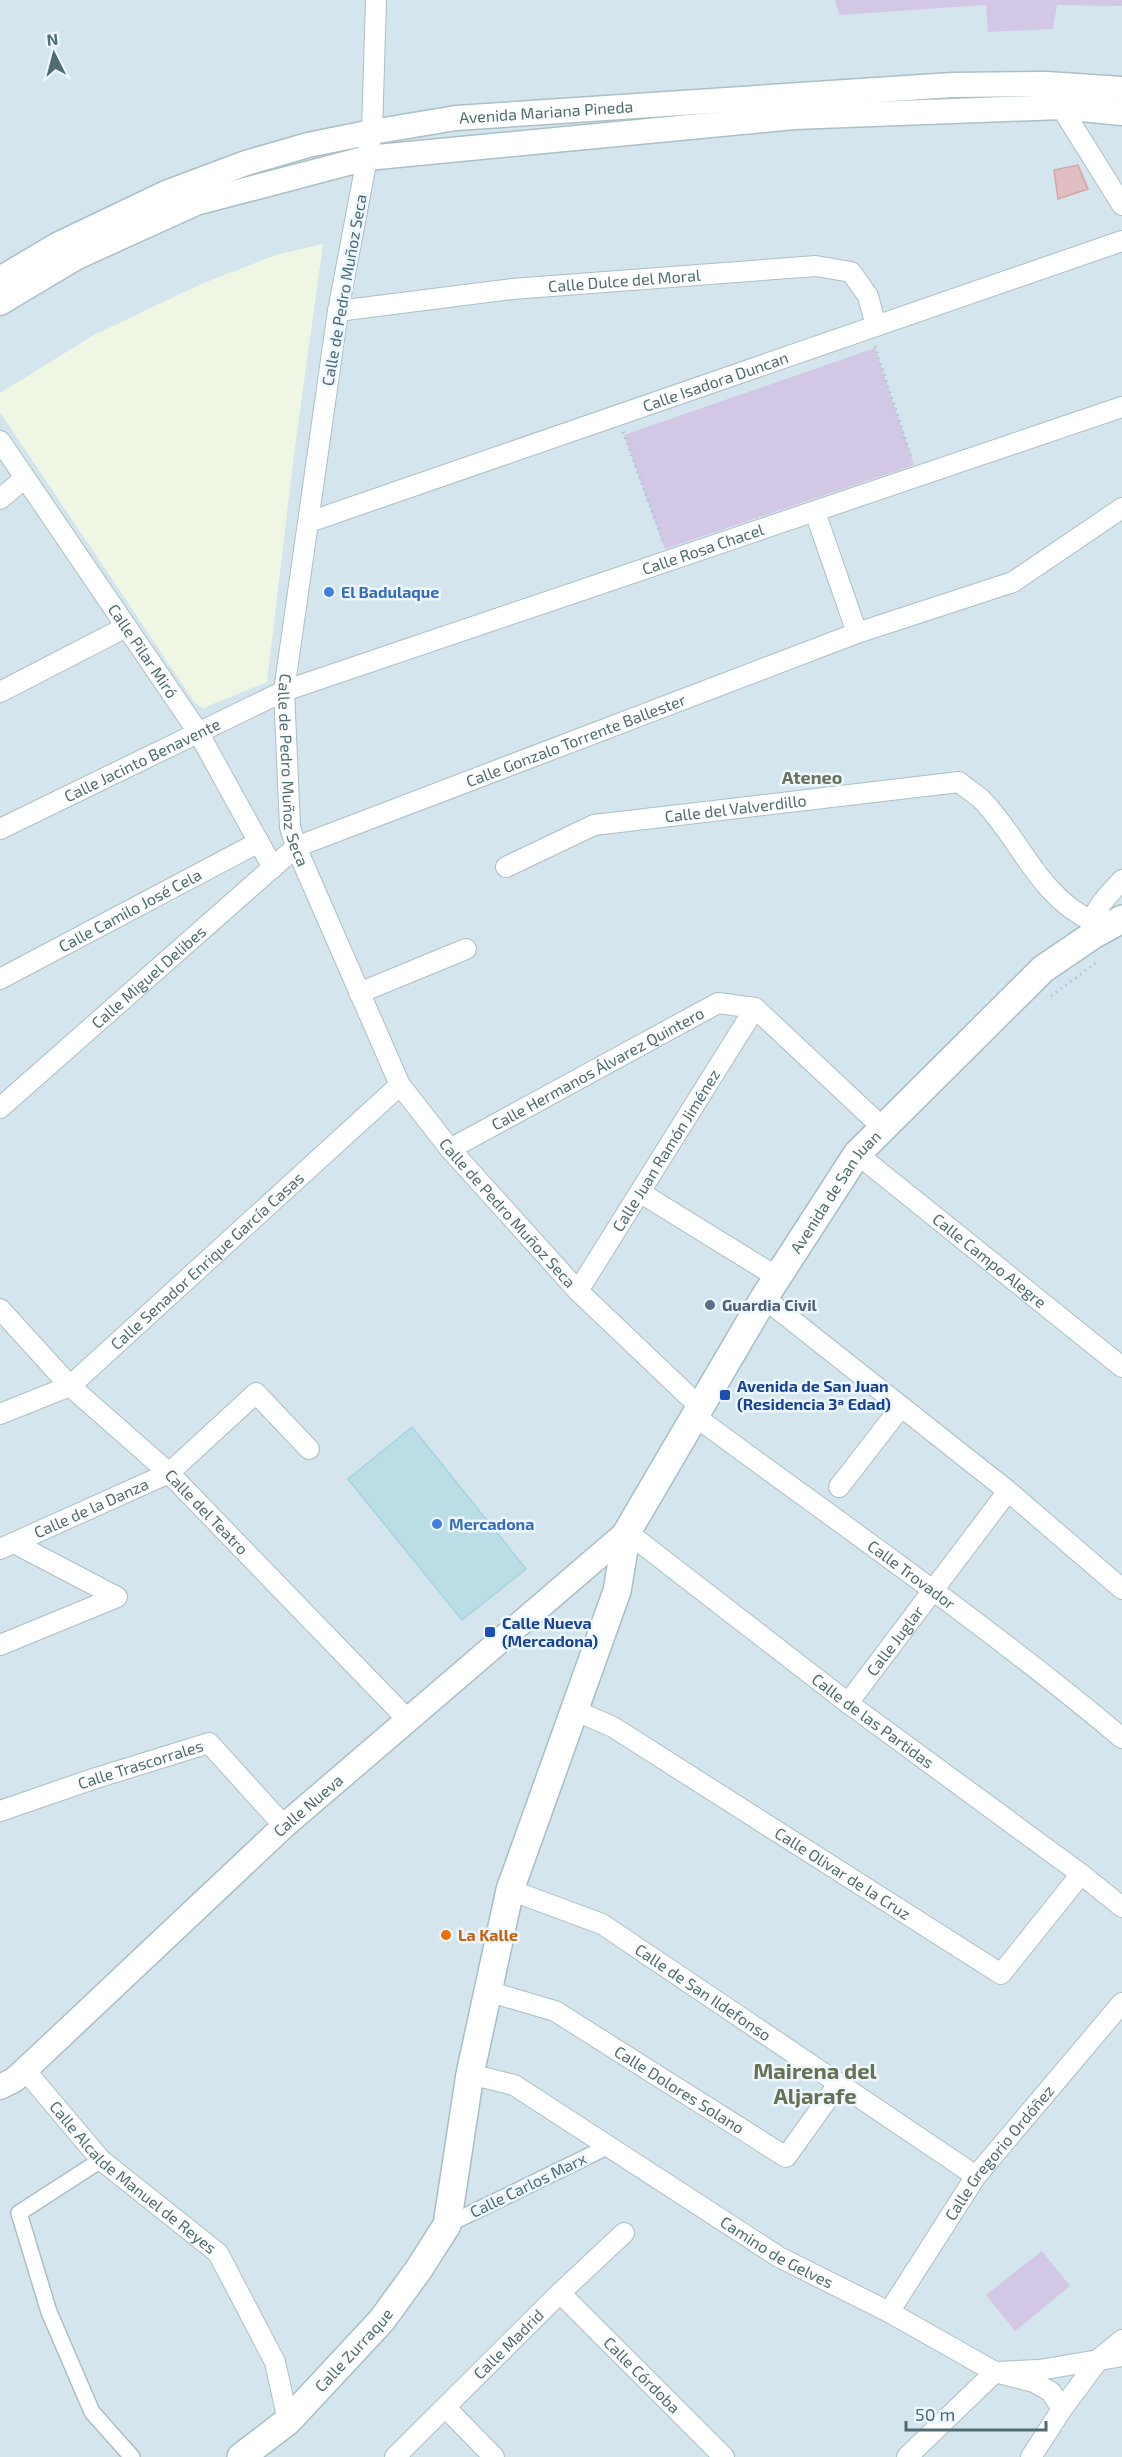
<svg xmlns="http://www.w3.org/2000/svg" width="1122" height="2457" font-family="'Exo 2',sans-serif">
<rect width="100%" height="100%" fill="#e8f3fa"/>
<path fill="#d4e5ee" d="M0,0H1122V2457H0Z"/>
<path fill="#eff7e4" d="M323,244L294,454L267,682L203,708L195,703L0,412V393L94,335L201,284L276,255Z"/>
<path fill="#d3c7e6" d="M835,0H1122V6L1057,5L1053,29L988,32L986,5L839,15Z
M875,348L914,465L665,549L624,435Z
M1042,2251L1070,2286L1015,2331L986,2295Z"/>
<path fill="#e2bec0" stroke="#d3a5a7" stroke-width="1.5" d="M1078,165L1088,189L1058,199L1054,170Z"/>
<path fill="#bbdee6" stroke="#a4d4de" stroke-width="1.5" d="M412,1427L526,1569L462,1620L348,1479Z"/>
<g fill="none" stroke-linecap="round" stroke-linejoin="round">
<defs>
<path id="pedestrian" d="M101,2160L19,2213L49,2312L92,2412L132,2457
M447,2225L609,2146"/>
<g id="minor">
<path id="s1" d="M376,0L372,132L338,311L284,691L290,827L296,847L400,1085L450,1149L578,1291L701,1408"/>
<path d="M1056,99L1122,205"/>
<path id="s2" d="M338,311L512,289L816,266L851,272L868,296L876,326"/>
<path id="s3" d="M0,441L198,732L273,868"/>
<path d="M0,499L25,478"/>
<path d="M815,512L857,633"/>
<path id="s4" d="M309,522L1122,241"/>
<path d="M0,692L126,627"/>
<path id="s5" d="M0,829L284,691L1122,407"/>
<path id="s6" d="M506,867L594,825L959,782C966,788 974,793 981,799C1020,838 1038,896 1092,921"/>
<path d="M1093,932C1090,910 1108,896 1122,880"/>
<path id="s7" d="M0,979L259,842"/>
<path d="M359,993L466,949"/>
<path id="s8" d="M0,1108L296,847L857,633L1013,582L1122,508"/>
<path id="s9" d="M450,1149L718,1003L755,1008L882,1127"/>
<path id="s10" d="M857,1154L1122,1367"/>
<path d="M641,1193L777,1277"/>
<path id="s11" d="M578,1291L755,1008"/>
<path d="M764,1298L1008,1491L1122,1589"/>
<path id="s12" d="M0,1309L70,1386L169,1473L407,1719"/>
<path id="s13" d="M0,1414L70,1386L400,1085"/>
<path id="s14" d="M696,1417C838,1522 986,1624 1122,1738"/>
<path d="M839,1487L901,1407"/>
<path id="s15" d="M627,1532L848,1703L1081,1874L1122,1907"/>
<path id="s16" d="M0,1549L169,1473L256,1393L309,1449"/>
<path d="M0,1645L117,1597L14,1543"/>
<path id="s17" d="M848,1703L1008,1491"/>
<path id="s18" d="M574,1710L613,1727L1001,1974L1081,1874"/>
<path id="s19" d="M0,1811L93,1779L209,1743L284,1826"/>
<path id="s20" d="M510,1890L602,1924L976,2176"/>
<path id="s21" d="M487,1991L555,2011L786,2157L839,2083"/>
<path id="s22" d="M25,2070L101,2160L218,2253L275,2362L288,2421"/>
<path id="s23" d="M470,2074L514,2085L779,2257L889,2312L995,2372L1039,2370L1122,2356"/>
<path id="s24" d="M560,2293L724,2457"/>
<path id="s25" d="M889,2312L976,2176L1122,2003"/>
<path d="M446,2408L494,2457"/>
<path id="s26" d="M395,2457L560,2293L624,2233"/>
<path d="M907,2457L995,2372L1034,2382L1051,2392L1062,2409"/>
<path d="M1031,2457L1062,2409L1100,2358L1122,2340"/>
</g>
<g id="tertiary">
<path id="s27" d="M0,279L57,245L166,193L246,163L308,145L372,132L456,118L952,85L1047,84L1122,89"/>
<path d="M0,303L77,257L196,203L367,158L794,117L1061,107L1122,113"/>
<path id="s28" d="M0,2087L14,2080L25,2070L284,1826L627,1532"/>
</g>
<g id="secondary">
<path id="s29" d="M241,2457L288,2421L382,2320L419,2269L447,2225L470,2074L510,1890L617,1591L627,1532L764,1298L857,1154L1043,969L1093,935L1122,919"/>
</g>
</defs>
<use href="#pedestrian" stroke="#aabfc6" stroke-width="18"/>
<use href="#minor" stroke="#aabfc6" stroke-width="22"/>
<use href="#tertiary" stroke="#aabfc6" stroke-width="27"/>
<use href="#secondary" stroke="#a5bfc6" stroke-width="30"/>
<path stroke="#a5c9d2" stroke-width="3" stroke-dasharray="1.5 4.5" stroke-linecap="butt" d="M875,346L912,459
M623,432L664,544
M1051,996L1096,963"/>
<use href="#pedestrian" stroke="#fff" stroke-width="15"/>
<use href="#minor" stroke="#fff" stroke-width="20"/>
<use href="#tertiary" stroke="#fff" stroke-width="24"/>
<use href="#secondary" stroke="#fff" stroke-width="27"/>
</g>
<g fill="#3f7fe0" stroke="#edf7fd" stroke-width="2">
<circle cx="329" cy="592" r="6"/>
<circle cx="437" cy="1524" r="6"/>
</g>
<circle fill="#5c6f8a" stroke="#edf7fd" stroke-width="2" cx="710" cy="1305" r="6"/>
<g fill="#1a4fb4" stroke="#edf7fd" stroke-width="2">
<rect x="719" y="1389" width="12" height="12" rx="3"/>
<rect x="484" y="1626" width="12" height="12" rx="3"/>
</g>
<circle fill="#e8710a" stroke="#edf7fd" stroke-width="2" cx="446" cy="1935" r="6"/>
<g text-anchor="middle" stroke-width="5" stroke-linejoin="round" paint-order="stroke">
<g font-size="16" fill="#4e6c71" stroke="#edf7fd">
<text dy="6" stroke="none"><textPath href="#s27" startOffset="578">Avenida Mariana Pineda</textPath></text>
<text dy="6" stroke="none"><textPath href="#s2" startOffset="288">Calle Dulce del Moral</textPath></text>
<text transform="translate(344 290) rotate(-80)" y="6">Calle de Pedro Muñoz Seca</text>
<text dy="6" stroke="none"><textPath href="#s4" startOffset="430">Calle Isadora Duncan</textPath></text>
<text dy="6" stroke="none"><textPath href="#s5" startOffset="758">Calle Rosa Chacel</textPath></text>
<text dy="6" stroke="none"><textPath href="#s3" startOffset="254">Calle Pilar Miró</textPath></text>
<text dy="6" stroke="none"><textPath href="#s8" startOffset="694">Calle Gonzalo Torrente Ballester</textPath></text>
<text dy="6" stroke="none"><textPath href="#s5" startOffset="158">Calle Jacinto Benavente</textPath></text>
<text dy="6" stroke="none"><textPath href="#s1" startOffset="778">Calle de Pedro Muñoz Seca</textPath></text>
<text dy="6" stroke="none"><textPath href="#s6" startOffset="240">Calle del Valverdillo</textPath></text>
<text dy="6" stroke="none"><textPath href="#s7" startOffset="147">Calle Camilo José Cela</textPath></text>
<text dy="6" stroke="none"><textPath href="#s8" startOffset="198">Calle Miguel Delibes</textPath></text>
<text dy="6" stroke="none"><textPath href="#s9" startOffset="168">Calle Hermanos Álvarez Quintero</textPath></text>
<text dy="6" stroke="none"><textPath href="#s11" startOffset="166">Calle Juan Ramón Jiménez</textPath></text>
<text dy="6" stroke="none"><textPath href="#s29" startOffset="1430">Avenida de San Juan</textPath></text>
<text dy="6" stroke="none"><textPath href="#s1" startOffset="1282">Calle de Pedro Muñoz Seca</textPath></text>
<text dy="6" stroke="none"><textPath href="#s13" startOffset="261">Calle Senador Enrique García Casas</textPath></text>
<text dy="6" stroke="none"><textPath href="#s10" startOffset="170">Calle Campo Alegre</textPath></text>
<text dy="6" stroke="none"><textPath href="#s16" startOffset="100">Calle de la Danza</textPath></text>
<text dy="6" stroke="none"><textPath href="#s12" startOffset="290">Calle del Teatro</textPath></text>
<text dy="6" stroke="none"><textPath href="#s14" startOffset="267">Calle Trovador</textPath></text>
<text dy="6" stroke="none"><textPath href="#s17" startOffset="78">Calle Juglar</textPath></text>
<text dy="6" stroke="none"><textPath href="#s15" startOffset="310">Calle de las Partidas</textPath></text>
<text dy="6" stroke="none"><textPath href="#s19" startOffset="148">Calle Trascorrales</textPath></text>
<text dy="6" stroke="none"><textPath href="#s28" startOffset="418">Calle Nueva</textPath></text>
<text dy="6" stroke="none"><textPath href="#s18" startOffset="315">Calle Olivar de la Cruz</textPath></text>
<text dy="6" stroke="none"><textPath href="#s20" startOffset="220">Calle de San Ildefonso</textPath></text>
<text dy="6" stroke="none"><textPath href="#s21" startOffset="218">Calle Dolores Solano</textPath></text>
<text dy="6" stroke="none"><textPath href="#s25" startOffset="194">Calle Gregorio Ordóñez</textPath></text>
<text dy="6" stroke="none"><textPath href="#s22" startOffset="153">Calle Alcalde Manuel de Reyes</textPath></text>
<text transform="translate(528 2185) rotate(-26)" y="6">Calle Carlos Marx</text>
<text dy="6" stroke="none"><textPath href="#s23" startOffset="357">Camino de Gelves</textPath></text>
<text dy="6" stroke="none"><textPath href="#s26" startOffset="160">Calle Madrid</textPath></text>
<text dy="6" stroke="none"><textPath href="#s29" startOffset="156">Calle Zurraque</textPath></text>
<text dy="6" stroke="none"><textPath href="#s24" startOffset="116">Calle Córdoba</textPath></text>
</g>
<g font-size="16" font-weight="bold" fill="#366cbe" stroke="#edf7fd" text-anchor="start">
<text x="341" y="598">El Badulaque</text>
<text x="449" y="1530">Mercadona</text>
</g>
<g font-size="16" font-weight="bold" fill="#4e5e75" stroke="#edf7fd" text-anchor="start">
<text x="722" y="1311">Guardia Civil</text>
</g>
<g font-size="16" font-weight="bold" fill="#164399" stroke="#edf7fd" text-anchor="start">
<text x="737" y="1392">Avenida de San Juan<tspan x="737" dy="18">(Residencia 3ª Edad)</tspan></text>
<text x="502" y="1629">Calle Nueva<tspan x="502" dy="18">(Mercadona)</tspan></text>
</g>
<g font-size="16" font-weight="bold" fill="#c56008" stroke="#edf7fd" text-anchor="start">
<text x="458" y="1941">La Kalle</text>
</g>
<g font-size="18" font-weight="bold" fill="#657354" stroke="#edf7fd">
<text x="812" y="784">Ateneo</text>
</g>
<g font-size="22" font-weight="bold" fill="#657354" stroke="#edf7fd">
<text x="815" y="2079">Mairena del<tspan x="815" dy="25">Aljarafe</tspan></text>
</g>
</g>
<g transform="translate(54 54) rotate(354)" stroke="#edf7fd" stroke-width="4.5" paint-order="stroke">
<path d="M0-4.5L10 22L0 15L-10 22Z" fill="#4e6c71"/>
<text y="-9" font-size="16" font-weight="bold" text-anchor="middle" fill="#4e6c71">N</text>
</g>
<path d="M906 2421v9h140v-9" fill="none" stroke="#4e6c71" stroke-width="3"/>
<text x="915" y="2421" font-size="18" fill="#4e6c71" stroke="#edf7fd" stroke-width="4.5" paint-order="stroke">50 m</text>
</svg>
